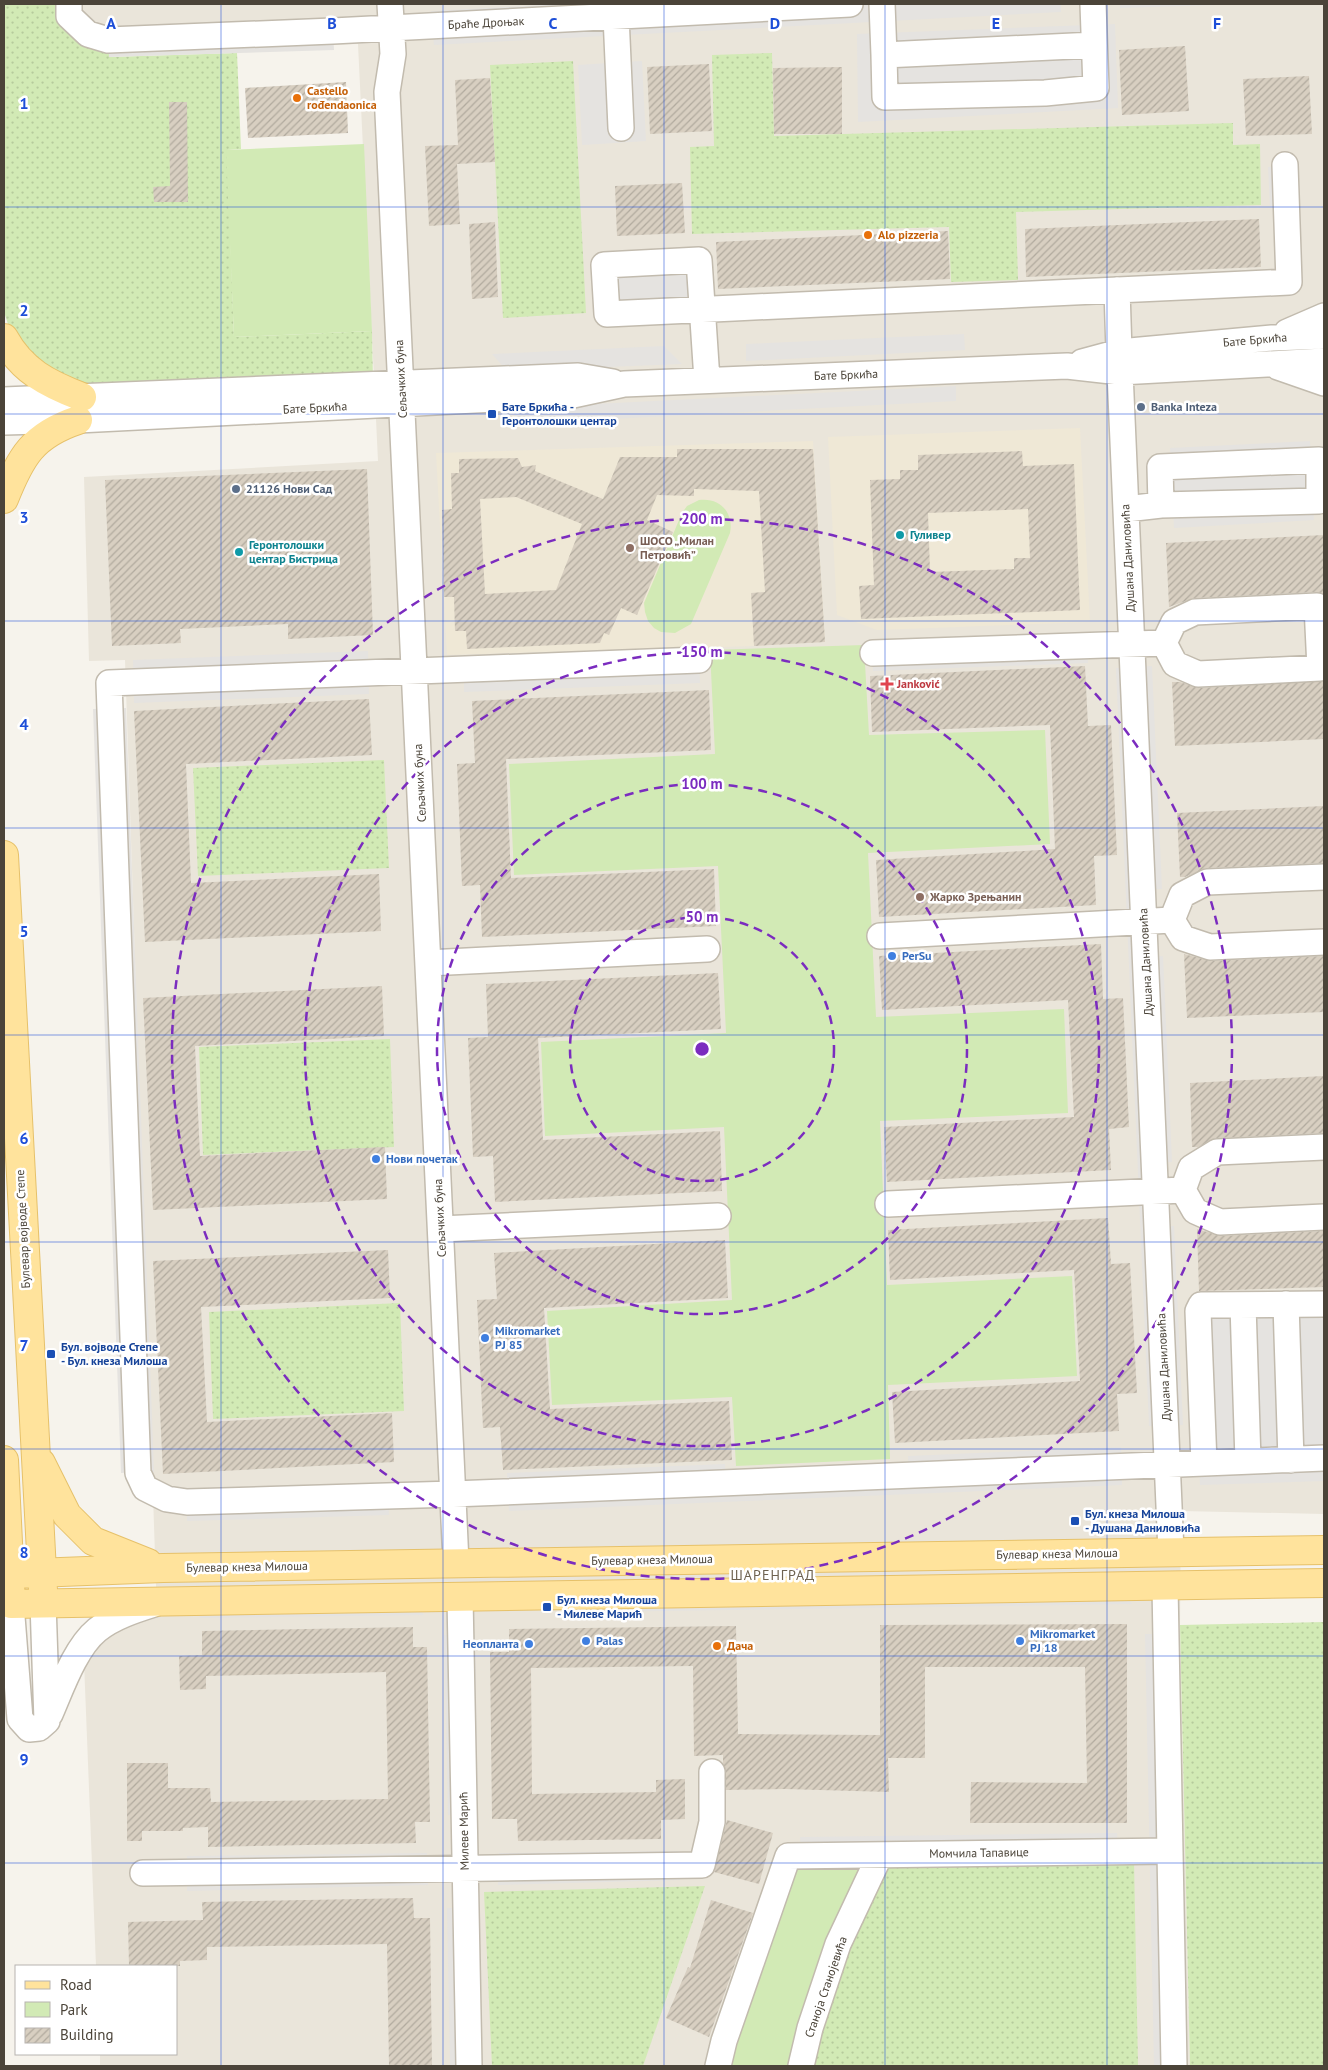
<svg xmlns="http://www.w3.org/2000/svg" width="1328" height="2070" font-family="'PT Sans',sans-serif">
<defs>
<pattern id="grass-dots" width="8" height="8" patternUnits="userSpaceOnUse" patternTransform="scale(1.25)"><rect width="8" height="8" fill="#d2eab5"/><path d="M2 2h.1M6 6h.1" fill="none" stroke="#b6ca9c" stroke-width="1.8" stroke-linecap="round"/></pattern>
<pattern id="building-hatch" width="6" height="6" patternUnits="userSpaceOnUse" patternTransform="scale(1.25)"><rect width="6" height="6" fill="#d8cfc1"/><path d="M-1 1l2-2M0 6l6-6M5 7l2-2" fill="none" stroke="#b1aa9e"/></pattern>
</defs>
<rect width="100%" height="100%" fill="#f6f3ec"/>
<path fill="#eae5da" d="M64,4H1324V1514L1181,1511L1180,1625L1190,2066H100V2054H176V1966H96L84,1662L105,1636L157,1615L125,660L89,661L84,477L378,461L358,44L104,51Z"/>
<path fill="#efe8d6" d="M1080,428L1090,622L877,630L837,615L828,437Z
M813,441L825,642L754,646L447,655L436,453Z"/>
<path fill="url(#grass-dots)" d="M4,4H64L109,46V57L237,53L241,149L227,150L234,337L372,331L373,381L82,392L14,342L4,312Z
M772,53L774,136L1233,123V145L1260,144L1261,205L1016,212L1018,280L951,282L949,227L692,234L690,147L714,146L712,55Z
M573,61L586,313L503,318L490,65Z
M384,760L389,868L198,876L193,768Z
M390,1039L394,1147L203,1155L199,1047Z
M400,1303L404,1411L213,1419L209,1312Z
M1324,1622V2066H1190L1180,1625Z
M1134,1860L1138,2066H808L845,1946L885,1862Z
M705,1886L643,2066H492L484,1892Z"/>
<path fill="#d2eab5" d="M364,144L372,331L234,337L226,150Z
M699,500C720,497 734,513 730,533L691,624L675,633L661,632L654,628L648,621L645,612L644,603L682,513L687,506Z
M864,645L869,735L1045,730L1050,844L868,853L876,1017L1064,1009L1068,1113L880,1121L887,1285L1072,1276L1077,1376L888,1385L890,1459L736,1466L732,1397L552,1405L547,1311L732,1300L724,1127L545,1136L541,1042L726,1033L718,866L514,875L509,764L715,754L710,650Z
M795,1862H870L792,2066H726Z"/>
<path fill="#e5e3e0" d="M567,4H1061V12L434,45L431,11Z
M1120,4H1248L1120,8Z
M1115,24L1118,108L858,122L857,34Z
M333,31L334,50L109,57L108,40Z
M642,61L646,141L582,145L578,65Z
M1285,165L1287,206L1270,207L1268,167Z
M708,255L710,314L600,319L597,260Z
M964,334L965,350L746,361V344Z
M664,346L682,364L507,371L492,354Z
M956,386V401L515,424L514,408Z
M1310,441L1314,520L1174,528L1170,448Z
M1087,645L1088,663L873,671V653Z
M368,651L369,694L134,703L133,660Z
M699,660L700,683L464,692V669Z
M1152,666L1162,889L1143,890L1146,957L1163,956L1172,1162L1155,1163L1158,1226H1174L1183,1425L1149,1426L1116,668Z
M126,708L154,1472L121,1473L93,709Z
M1324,1293V1481L1200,1485L1194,1298Z
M1121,1447L1122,1485L509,1511L507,1473L725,1464L726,1482L909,1475L908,1456Z
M388,1496L389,1515L187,1521V1502Z
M1116,1586L1132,1604L592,1612L578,1595Z
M410,1597L424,1615L201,1618L186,1601Z
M1145,1634H1166L1174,2066H1154Z
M444,1635H475L478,1814L448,1815Z
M1117,1833L1118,1852L801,1856L800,1837Z
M679,1851L680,1880L498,1885L499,1853Z
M427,1853L428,1885L187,1891V1856Z
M447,1908H466L469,2066H450Z"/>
<path fill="url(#building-hatch)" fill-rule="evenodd" d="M1185,46L1189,111L1122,115L1119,50Z
M709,64L712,131L650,134L647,67Z
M842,67V134H774L773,68Z
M1309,76L1312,134L1246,136L1243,79Z
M490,78L495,162L457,164L460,224L429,226L425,146L458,145L455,80Z
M346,82L348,133L248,138L245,88Z
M169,102H187L188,202H154L153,187L170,186Z
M682,183L685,233L617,236L615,186Z
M1259,219L1261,267L1026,277L1025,229Z
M495,222L498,297L472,299L469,224Z
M948,231L950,279L718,289L716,242Z
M677,449H813L825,642L754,646L751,593L765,592L759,491L694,489V496L657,495L647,520L673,532L637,615L621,608L609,635L604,633L600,643L467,649L466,631H455L454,597H444L442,510L452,509L451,473H459V459L518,458L522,467L536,465L535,471L603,499L620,457H677ZM516,497L582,524L556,590L485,594L480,499Z
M1022,451L1023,466L1074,464L1080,610L861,619L859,586L874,585L870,480L900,479V470H918V455ZM1028,509L1030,558H1014V569L930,572L928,513Z
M367,469L373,635L288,639V624L180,629L181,643L112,646L105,480Z
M1324,535V594L1316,592L1194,598L1169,607L1166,543Z
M1085,666L1088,726L1111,725L1117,855L1094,856L1096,905L879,917L876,860L1055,849L1050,725L872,732L870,676Z
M1324,681V739L1175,746L1172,682H1180L1199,688Z
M709,690L711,750L506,759L511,878L714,869L716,926L482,937L480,885L462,886L457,764L475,763L472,701Z
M369,699L372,755L186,764L191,883L379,874L381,931L145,942L134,711Z
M1324,806V863L1206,868L1185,877H1180L1177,813Z
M1101,944L1103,999L1123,998L1129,1127L1109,1129L1111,1170L887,1182L884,1127L1074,1117L1068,1000L882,1010L879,956Z
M1184,954L1211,961L1324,956V1012L1187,1018Z
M718,973L721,1029L538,1038L543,1140L720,1131L722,1191L495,1202L493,1156L473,1157L468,1038L488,1037L486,984Z
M382,986L384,1036L195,1046L200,1156L385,1147L387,1199L153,1210L143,998Z
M1324,1076V1133L1216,1138L1198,1147H1192L1190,1083Z
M1108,1218L1111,1264L1130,1263L1137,1393L1117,1394L1119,1431L895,1443L892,1392L1080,1381L1074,1270L890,1280L888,1230Z
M1197,1229L1221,1236L1324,1231V1287L1199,1291Z
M725,1240L728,1298L544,1308L550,1409L729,1401L732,1460L503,1470L500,1427L483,1428L477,1300L497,1299L494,1253Z
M388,1250L390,1298L201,1307L207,1422L392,1413L394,1462L163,1474L153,1261Z
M1127,1624V1823H970L971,1782L1087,1783L1085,1667H925V1758H888L889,1792L785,1789L726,1790V1772L723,1763V1755L694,1756L693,1666L531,1668L532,1794L656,1792V1780L685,1779V1819L661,1820V1839L518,1841L517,1819H492L490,1652H509V1629L736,1626L738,1734L880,1735V1625Z
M413,1627V1647H427L430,1822H415L416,1843L208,1847V1827L183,1828V1831H142V1841H127V1763H168V1788H210L211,1802L388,1799L386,1672L206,1676V1689L180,1690L179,1656L202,1655V1631Z
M727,1820L773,1833L759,1884L714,1872Z
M413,1898L414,1918H430L432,2066H389L387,1944L207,1947V1960L180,1961V1966H129L128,1922L203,1920L202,1902Z
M711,1900L753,1913L709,2037L666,2018L688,1967L690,1968Z"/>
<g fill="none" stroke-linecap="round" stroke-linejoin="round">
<defs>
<path id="minor" d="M69,4V16L88,34L108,40L333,31L850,4
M390,4L393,54L387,92L456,1563
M882,4L884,55
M1093,4L1096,88L1045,93L885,97L884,55L1094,45
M616,16L621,128
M1117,290L1119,352
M1287,332L1324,316
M1082,362L1119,352L1272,338L1324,336
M1278,367L1324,383
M1120,372L1171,1552
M707,380C704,340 702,300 699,260L604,265L607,314L734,308L1289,282L1285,165
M4,400L578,376L613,382
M4,422L78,420L573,395L624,384L1067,366L1120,372L1324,361
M1126,509L1161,505L1319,501V460L1160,467L1161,505
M873,653L1164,643L1175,664L1198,674L1320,668L1317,606L1195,612L1174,622L1164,643
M699,660L109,683L138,1473L145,1488L167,1499L187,1502L453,1494L1324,1458
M1172,920L1182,895L1207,882L1324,877
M880,936L1172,920L1183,938L1210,947L1324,942
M428,963L707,949
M1183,1190L1191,1168L1217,1152L1324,1147
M888,1204L1183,1190L1195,1211L1220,1222L1324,1217
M441,1229L718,1216
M1286,1304L1291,1460
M1243,1305L1248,1461
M1204,1463L1198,1311L1201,1305L1324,1304
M1165,1586L1174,2066
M460,1597L469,2066
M4,1604H11L20,1719L29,1729L39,1728L47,1721L43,1603
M50,1714C61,1689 75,1648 97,1630C113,1617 135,1610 154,1604
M143,1873L702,1865L712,1822V1772
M718,2066L724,2041L788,1856L1170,1851
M801,2066L810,2028L838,1944L880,1855"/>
<path id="major" d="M4,338C22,371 48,384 82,397
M4,499C21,456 33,435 78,420
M4,855L43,1590
M4,1460L11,1604L1324,1583
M41,1463L67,1515L93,1541L148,1563
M10,1574L163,1568L1324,1550"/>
</defs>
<use href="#minor" stroke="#c2bbae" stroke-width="28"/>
<use href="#major" stroke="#e6c16a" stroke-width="30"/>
<use href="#minor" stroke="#fff" stroke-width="25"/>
<use href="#major" stroke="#ffe39c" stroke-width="28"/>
</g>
<path fill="none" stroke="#1d4ed8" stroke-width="1" stroke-opacity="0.55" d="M221,4V2066M443,4V2066M664,4V2066M885,4V2066M1107,4V2066M4,207H1324M4,414H1324M4,621H1324M4,828H1324M4,1035H1324M4,1242H1324M4,1449H1324M4,1656H1324M4,1863H1324"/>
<g fill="none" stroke="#7b2cbf" stroke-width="2.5" stroke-dasharray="9 6">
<circle cx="702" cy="1049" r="132"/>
<circle cx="702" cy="1049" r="265"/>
<circle cx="702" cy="1049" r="397"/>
<circle cx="702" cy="1049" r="530"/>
</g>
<g fill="#e8710a" stroke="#fff" stroke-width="2">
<circle cx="297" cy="98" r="5"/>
<circle cx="868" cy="235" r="5"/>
<circle cx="717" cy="1646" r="5"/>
</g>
<g fill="#5c6f8a" stroke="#fff" stroke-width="2">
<circle cx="1141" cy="407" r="5"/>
<circle cx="236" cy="489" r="5"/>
</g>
<g fill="#1a4fb4" stroke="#fff" stroke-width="2">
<rect x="487" y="409" width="10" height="10" rx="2.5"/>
<rect x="46" y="1349" width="10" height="10" rx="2.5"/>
<rect x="1070" y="1516" width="10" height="10" rx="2.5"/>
<rect x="542" y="1602" width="10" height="10" rx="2.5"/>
</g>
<g fill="#0f9aa8" stroke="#fff" stroke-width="2">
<circle cx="900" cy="535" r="5"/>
<circle cx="239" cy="552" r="5"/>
</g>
<g fill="#8d6e63" stroke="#fff" stroke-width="2">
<circle cx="630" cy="548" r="5"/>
<circle cx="920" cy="897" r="5"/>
</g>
<path fill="#e0444e" stroke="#fff" stroke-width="2" d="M884.5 676.5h5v5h5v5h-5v5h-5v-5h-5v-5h5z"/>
<g fill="#3f7fe0" stroke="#fff" stroke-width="2">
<circle cx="892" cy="956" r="5"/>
<circle cx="376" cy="1159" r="5"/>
<circle cx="485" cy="1338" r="5"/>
<circle cx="586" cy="1641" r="5"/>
<circle cx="1020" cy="1641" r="5"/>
<circle cx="529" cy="1644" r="5"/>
</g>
<g text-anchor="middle" stroke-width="5" stroke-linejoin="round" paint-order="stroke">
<g font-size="12" fill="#4b4439" stroke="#fff">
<text transform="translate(486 23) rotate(-3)" y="4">Браће Дроњак</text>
<text transform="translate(1255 340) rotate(-5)" y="4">Бате Бркића</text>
<text transform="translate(846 375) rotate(-2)" y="4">Бате Бркића</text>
<text transform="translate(401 379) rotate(-93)" y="4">Сељачких буна</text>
<text transform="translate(315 408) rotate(-3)" y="4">Бате Бркића</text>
<text transform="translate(1128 558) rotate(-93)" y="4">Душана Даниловића</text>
<text transform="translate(420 783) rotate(-93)" y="4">Сељачких буна</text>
<text transform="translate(1146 962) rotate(-93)" y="4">Душана Даниловића</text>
<text transform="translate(440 1218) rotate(-93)" y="4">Сељачких буна</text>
<text transform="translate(23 1229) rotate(-93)" y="4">Булевар војводе Степе</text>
<text transform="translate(1164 1367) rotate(-93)" y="4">Душана Даниловића</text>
<text transform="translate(1057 1554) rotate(-1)" y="4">Булевар кнеза Милоша</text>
<text transform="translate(652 1560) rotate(-1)" y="4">Булевар кнеза Милоша</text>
<text transform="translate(247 1567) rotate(-1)" y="4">Булевар кнеза Милоша</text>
<text transform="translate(464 1831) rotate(-91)" y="4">Милеве Марић</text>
<text transform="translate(979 1853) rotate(-1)" y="4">Момчила Тапавице</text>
<text transform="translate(826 1987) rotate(-71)" y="4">Станоја Станојевића</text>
</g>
<g font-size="12" font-weight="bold" fill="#c56008" stroke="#fff" text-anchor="start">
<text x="307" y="95">Castello<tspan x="307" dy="14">rođendaonica</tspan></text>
<text x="878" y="239">Alo pizzeria</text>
<text x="727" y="1650">Дача</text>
</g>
<g font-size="12" font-weight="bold" fill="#164399" stroke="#fff" text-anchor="start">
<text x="502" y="411">Бате Бркића -<tspan x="502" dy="14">Геронтолошки центар</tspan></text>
<text x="61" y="1351">Бул. војводе Степе<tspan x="61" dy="14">- Бул. кнеза Милоша</tspan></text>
<text x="1085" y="1518">Бул. кнеза Милоша<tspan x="1085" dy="14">- Душана Даниловића</tspan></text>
<text x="557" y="1604">Бул. кнеза Милоша<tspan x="557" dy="14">- Милеве Марић</tspan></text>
</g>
<g font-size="12" font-weight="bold" fill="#4e5e75" stroke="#fff" text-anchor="start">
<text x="1151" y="411">Banka Inteza</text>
<text x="246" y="493">21126 Нови Сад</text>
</g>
<g font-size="12" font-weight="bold" fill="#0d838f" stroke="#fff" text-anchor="start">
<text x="910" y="539">Гуливер</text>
<text x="249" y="549">Геронтолошки<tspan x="249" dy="14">центар Бистрица</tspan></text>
</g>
<g font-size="12" font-weight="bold" fill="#785e54" stroke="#fff" text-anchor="start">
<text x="640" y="545">ШОСО „Милан<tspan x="640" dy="14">Петровић”</tspan></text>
<text x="930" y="901">Жарко Зрењанин</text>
</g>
<g font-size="12" font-weight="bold" fill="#be3a42" stroke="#fff" text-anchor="start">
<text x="897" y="688">Janković</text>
</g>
<g font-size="12" font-weight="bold" fill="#366cbe" stroke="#fff" text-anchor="start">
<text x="902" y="960">PerSu</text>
<text x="386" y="1163">Нови почетак</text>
<text x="495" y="1335">Mikromarket<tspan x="495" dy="14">PJ 85</tspan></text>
<text x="1030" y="1638">Mikromarket<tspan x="1030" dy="14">PJ 18</tspan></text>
<text x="596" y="1645">Palas</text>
<text x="519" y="1648" text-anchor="end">Неопланта</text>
</g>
<g font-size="14" letter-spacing="1" fill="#6e6250" stroke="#fff">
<text x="773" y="1580">ШАРЕНГРАД</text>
</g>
</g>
<g font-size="16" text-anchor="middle" font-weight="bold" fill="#1d4ed8" stroke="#fff" stroke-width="5" stroke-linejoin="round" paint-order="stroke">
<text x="111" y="29">A</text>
<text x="332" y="29">B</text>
<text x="553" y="29">C</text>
<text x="775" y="29">D</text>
<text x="996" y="29">E</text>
<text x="1217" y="29">F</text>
<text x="24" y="109">1</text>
<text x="24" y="316">2</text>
<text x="24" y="523">3</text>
<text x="24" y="730">4</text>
<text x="24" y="937">5</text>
<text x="24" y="1144">6</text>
<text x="24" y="1351">7</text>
<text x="24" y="1558">8</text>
<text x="24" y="1765">9</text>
</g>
<circle cx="702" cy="1049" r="8" fill="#7b2cbf" stroke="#fff" stroke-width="2.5"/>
<g font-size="15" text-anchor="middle" font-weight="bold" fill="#7b2cbf" stroke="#fff" stroke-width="5" stroke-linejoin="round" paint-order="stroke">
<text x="702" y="524">200 m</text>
<text x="702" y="657">150 m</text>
<text x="702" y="789">100 m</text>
<text x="702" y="922">50 m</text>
</g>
<rect width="1328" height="2070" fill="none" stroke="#4b4439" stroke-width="10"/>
<rect x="15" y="1965" width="162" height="90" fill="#ffffff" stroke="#b7b4b0"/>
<rect x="25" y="1981" width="25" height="8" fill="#ffe39c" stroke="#b7b4b0"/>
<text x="60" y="1990" font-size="15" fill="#4b4439">Road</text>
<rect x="25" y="2002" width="25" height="15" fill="#d2eab5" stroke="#b7b4b0"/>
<text x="60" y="2015" font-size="15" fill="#4b4439">Park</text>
<rect x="25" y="2028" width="25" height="15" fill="url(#building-hatch)" stroke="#b7b4b0"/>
<text x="60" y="2040" font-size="15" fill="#4b4439">Building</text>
</svg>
